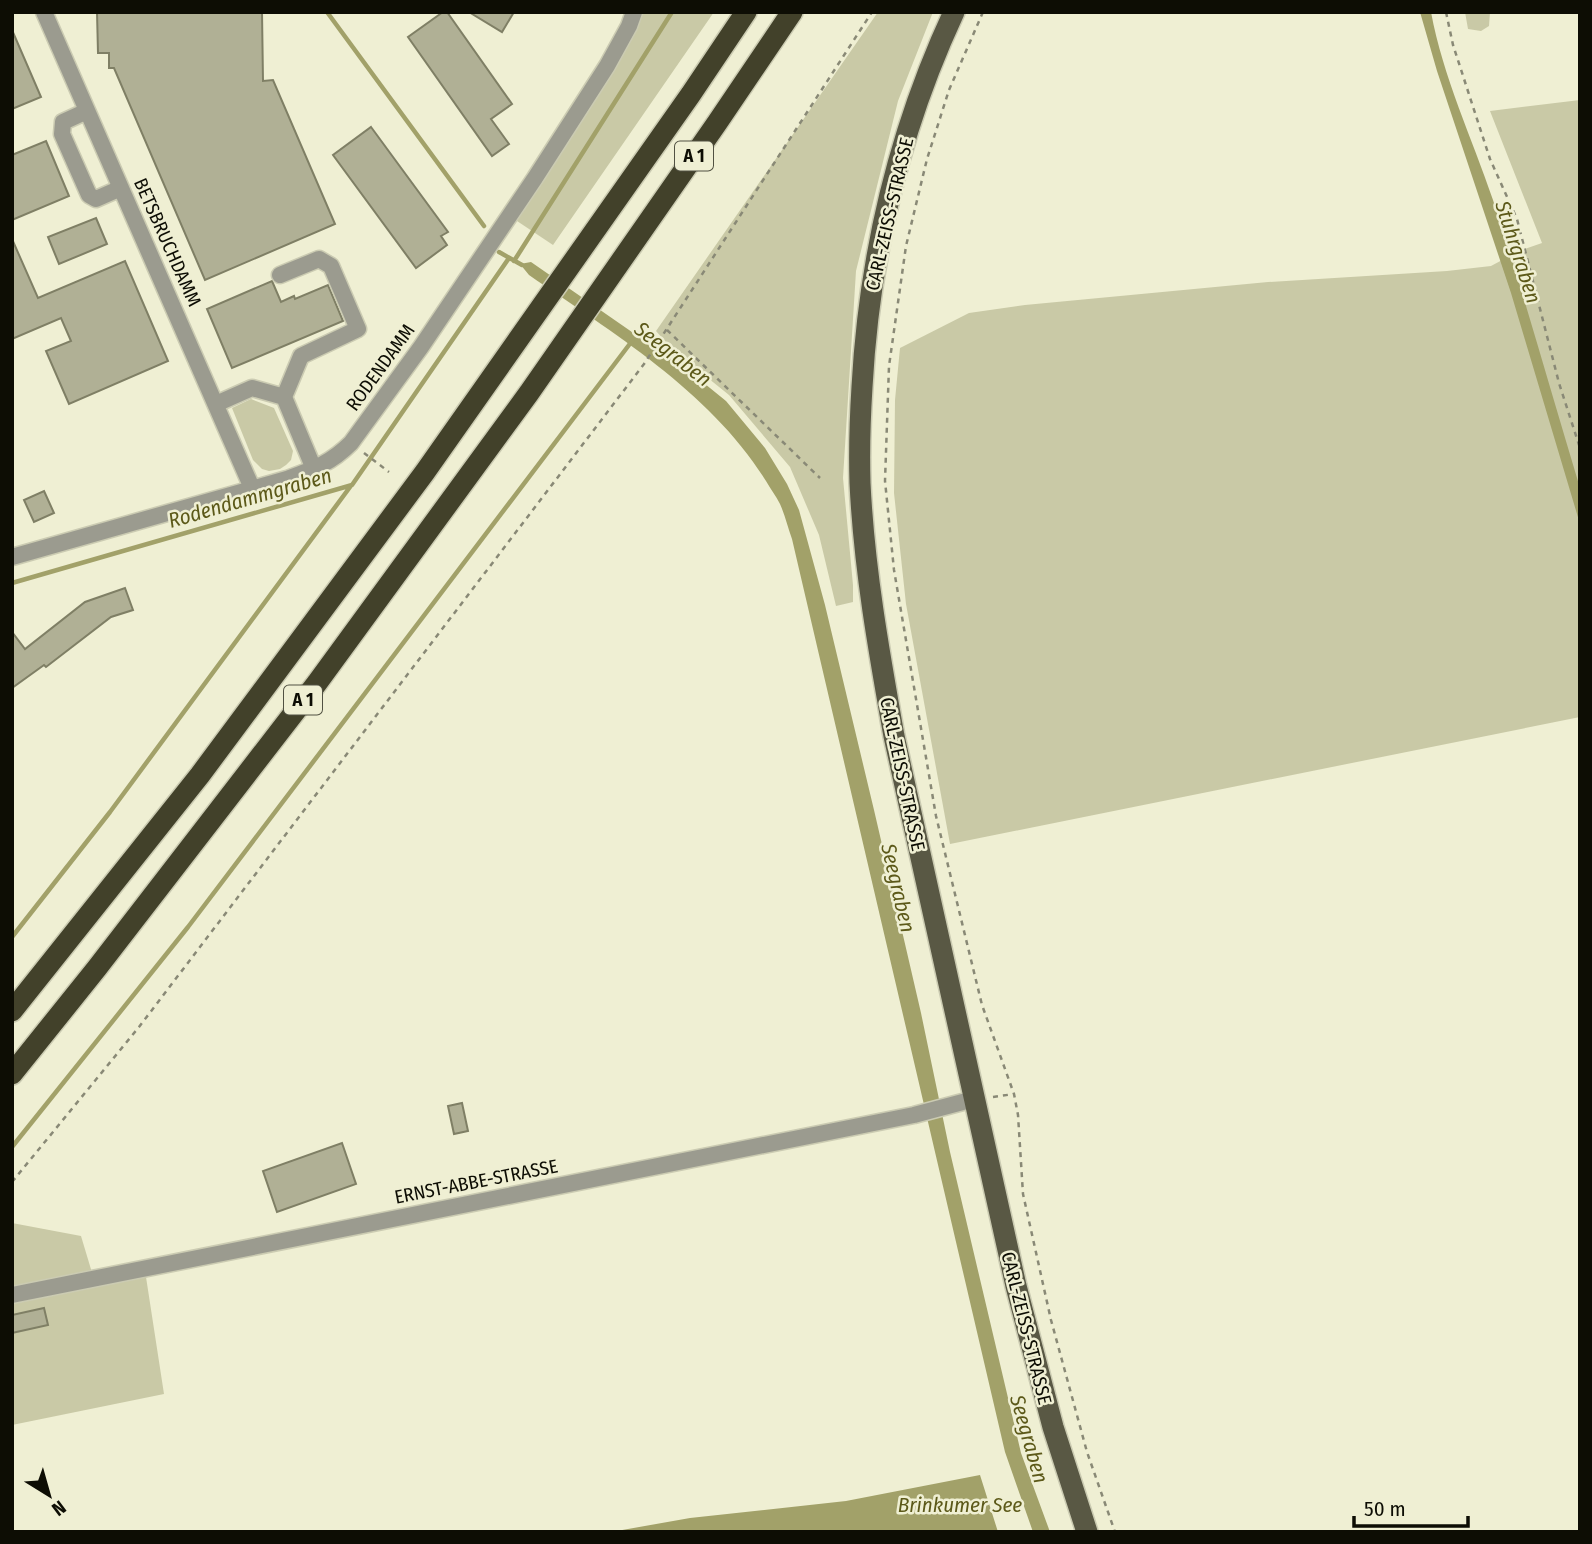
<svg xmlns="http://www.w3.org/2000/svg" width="1592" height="1544" font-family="'Fira Sans Condensed',sans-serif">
<rect width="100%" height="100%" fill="#efefd3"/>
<path fill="#c9c9a6" d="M636,12H714L553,245L514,219Z
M878,12H933L898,101L856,271L843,478L853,585V602L836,606L819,535L790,467L729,395L672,349L656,331Z
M1465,12H1490L1489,26L1481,31L1468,29Z
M1580,100V717L950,844L906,604L894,493L895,400L900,348L969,313L1025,305L1268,282L1447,271L1491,266L1519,251L1542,243L1490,111Z
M251,399L274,408L293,451L291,460L286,465L280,469L269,471L262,469L253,460L232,408Z
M12,1223L81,1236L93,1276L12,1291Z
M146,1277L164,1394L12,1425V1304Z"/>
<path fill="#a2a169" d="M1420,12H1431C1443,77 1472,138 1493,200C1524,295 1551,392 1580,488V524L1511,293L1437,71Z
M531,262L642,339L673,358L726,401L765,448L787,484L799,510L825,605L874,810L921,1013L950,1152L1021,1453L1050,1532H1033L1005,1452L792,539C788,528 785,515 780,504C776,496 770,488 766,481C711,392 613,333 529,275L520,264Z
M980,1475L998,1532H611L690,1518L846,1501Z"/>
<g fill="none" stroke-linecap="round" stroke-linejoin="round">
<path stroke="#a2a169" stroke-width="4.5" d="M327,12L484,226
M499,252L522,265
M514,261L672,12
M12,583L352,485L509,258
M12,937L110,812L350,487
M12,1147L188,927L632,341"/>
</g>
<path fill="#b0b095" stroke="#7f7f65" stroke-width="2" d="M97,12H262L263,81L273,80L335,224L205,280L114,68H109V53H98Z
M443,12H447L512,104L491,119L509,144L492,156L408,37Z
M469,12H514L502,32Z
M12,30L41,97L12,109Z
M371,127L448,232L441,236L447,245L416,268L333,155Z
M46,141L69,196L12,220V155Z
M96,218L107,244L59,264L48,237Z
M12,239L38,298L125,261L168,361L69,404L46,351L71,341L61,318L12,339Z
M272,281L281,302L294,296L295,299L328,285L343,321L232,368L207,309Z
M44,491L54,513L34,522L24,500Z
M125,588L133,610L111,617L46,667L44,665L12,688V632L25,649L85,602Z
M462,1103L468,1131L454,1134L448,1106Z
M342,1143L356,1184L277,1212L263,1171Z
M44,1308L48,1325L12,1333V1315Z"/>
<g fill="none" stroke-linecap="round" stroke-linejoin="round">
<defs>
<path id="minor" d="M44,12L252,488
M87,111L63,122L62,134L89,195L96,199L121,188
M280,275L319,259L331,266L358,329L301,356L284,397
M216,404L252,388L284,397L314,469
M12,557L287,479C314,469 331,463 351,443L421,347L535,178L607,66L629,26L634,12
M12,1295L914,1115L974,1099"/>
<path id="major" d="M954,12C899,130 869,258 862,387C860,419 859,451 860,483C864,568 879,652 894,736L1016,1286L1053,1427L1087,1532"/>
<path id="highway" d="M12,1011L200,775L425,472L691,94L746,12
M12,1074L97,968L317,683L529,393L717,123L792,12"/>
</defs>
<use href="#minor" stroke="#cbcbb2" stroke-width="19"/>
<use href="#major" stroke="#cbcbb2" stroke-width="24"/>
<use href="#highway" stroke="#cbcbb2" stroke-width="24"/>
<path stroke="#898976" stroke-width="2.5" stroke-dasharray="5 5" stroke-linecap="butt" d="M983,12L949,90L927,159L906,246L889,366L885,481L894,570L936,816L982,1005L1014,1094L1018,1115L1023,1194L1051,1320L1087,1452L1115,1532
M1446,12L1453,45L1490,159L1517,219L1559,383L1580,448
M667,330L820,478
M364,453L389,472
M993,1097L1014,1094
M12,1182L139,1027L644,364L872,12"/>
<use href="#minor" stroke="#9b9b8f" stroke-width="16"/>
<use href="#major" stroke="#595844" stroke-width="21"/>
<use href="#highway" stroke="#42412a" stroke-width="21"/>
</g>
<g text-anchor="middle" stroke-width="5" stroke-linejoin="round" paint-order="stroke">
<g fill="#efefd3" stroke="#515142" stroke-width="2">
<rect x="675" y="141.5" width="38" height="29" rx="5"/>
<rect x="284" y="685.5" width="38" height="29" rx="5"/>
</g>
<g font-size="18" font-weight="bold" fill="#0d0d04">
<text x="694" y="162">A 1</text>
<text x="303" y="706">A 1</text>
</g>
<g font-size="19" fill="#0d0d04" stroke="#efefd3">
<text transform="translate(889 214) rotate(-77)" y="7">CARL-ZEISS-STRASSE</text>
<text transform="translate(168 242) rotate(66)" y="7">BETSBRUCHDAMM</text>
<text transform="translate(380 367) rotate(-54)" y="7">RODENDAMM</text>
<text transform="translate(903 774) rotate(78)" y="7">CARL-ZEISS-STRASSE</text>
<text transform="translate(476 1181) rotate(-11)" y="7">ERNST-ABBE-STRASSE</text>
<text transform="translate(1027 1328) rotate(76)" y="7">CARL-ZEISS-STRASSE</text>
</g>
<g font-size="21" font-style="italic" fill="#5c5919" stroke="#efefd3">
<text transform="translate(1518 252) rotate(72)" y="7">Stuhrgraben</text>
<text transform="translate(673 354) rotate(38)" y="7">Seegraben</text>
<text transform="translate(250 498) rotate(-16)" y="7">Rodendammgraben</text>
<text transform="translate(898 888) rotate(77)" y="7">Seegraben</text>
<text transform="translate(1029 1439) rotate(74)" y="7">Seegraben</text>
<text x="960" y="1512">Brinkumer See</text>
</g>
</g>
<rect width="1592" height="1544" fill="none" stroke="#0d0d04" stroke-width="28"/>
<g transform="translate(49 1495) rotate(143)" stroke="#efefd3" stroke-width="5" paint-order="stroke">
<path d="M0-5L12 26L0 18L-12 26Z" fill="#0d0d04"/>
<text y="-10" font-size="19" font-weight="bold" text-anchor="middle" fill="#0d0d04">N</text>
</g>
<path d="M1354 1516v10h114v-10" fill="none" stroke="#0d0d04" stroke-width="3.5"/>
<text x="1364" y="1516" font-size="21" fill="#0d0d04" stroke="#efefd3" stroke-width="5" paint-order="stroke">50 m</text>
</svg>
